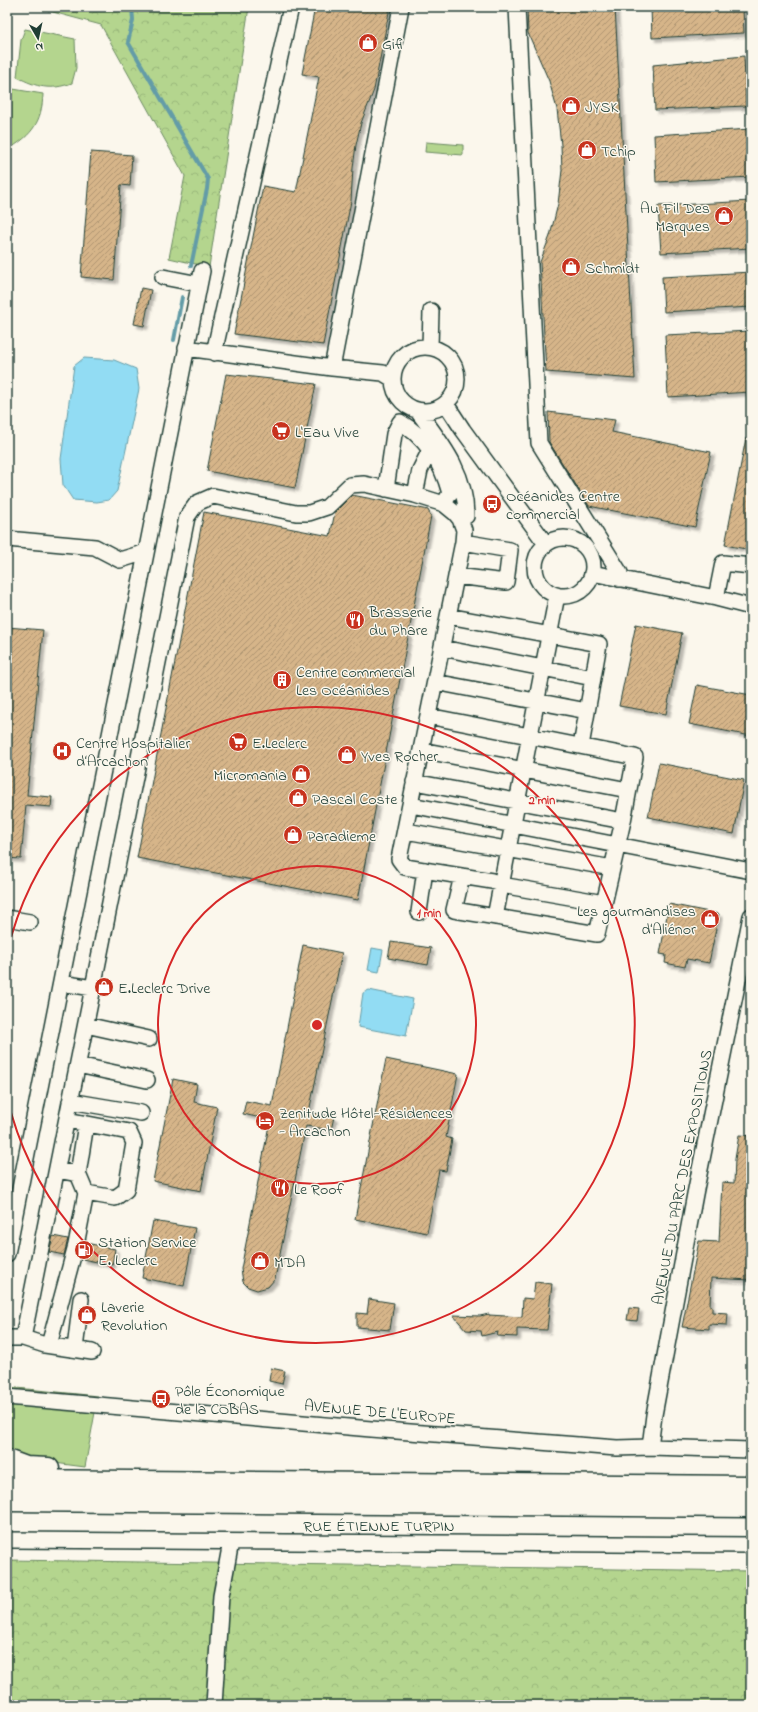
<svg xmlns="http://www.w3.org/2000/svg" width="758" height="1712" font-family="'Indie Flower',sans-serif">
<defs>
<pattern id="forest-crowns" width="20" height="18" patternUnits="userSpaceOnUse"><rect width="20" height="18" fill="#b4d58e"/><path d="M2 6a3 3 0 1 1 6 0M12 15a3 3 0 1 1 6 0" fill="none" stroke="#9ab87b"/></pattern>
<pattern id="building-hatch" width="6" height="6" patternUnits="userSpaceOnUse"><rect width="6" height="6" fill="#d6b589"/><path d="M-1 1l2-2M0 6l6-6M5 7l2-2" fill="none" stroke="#ad9471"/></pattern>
<filter id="shadow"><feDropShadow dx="3.5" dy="3.5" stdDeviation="1" flood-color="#0004"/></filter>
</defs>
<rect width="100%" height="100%" fill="#fbf7ec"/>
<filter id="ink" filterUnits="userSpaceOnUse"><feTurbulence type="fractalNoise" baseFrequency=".025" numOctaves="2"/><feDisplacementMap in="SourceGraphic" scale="8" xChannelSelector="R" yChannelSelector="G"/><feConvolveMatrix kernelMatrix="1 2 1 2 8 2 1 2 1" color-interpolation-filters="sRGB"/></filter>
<g filter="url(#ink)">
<path fill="#b4d58e" stroke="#6a8961" d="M25,29L75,39L76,68L72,83C50,91 37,87 17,77L21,40Z
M7,88L43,94C42,122 32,135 9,149H7Z
M426,142L463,145V155L425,152Z
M7,1387L98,1396L85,1467L24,1459H7Z"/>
<path fill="url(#forest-crowns)" stroke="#6a8961" d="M34,7H249L209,267L169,258L185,176L101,25Z
M7,1560L751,1571V1705H7Z"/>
<path fill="#92dcf3" stroke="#649ca7" d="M84,358L114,360L136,369L139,389L117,491L109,500L97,502L73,500L63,485L61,459L74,366Z
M372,948L383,950L379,972L368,970Z
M369,990L413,999L406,1036L358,1027L363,993Z"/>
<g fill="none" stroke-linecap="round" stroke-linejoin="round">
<path stroke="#649ca7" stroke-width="4" d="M132,7L133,20L128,42L208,179L207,189L191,266
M174,340L182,297"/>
</g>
<path fill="url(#building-hatch)" stroke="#1f3d34" filter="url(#shadow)" d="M315,7H390L374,90L361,123L356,145L353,168L351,201L323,345L234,334L263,186L296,192L319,77L302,74Z
M527,7H615L635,379L546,372L540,262L550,236L558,204L562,170L561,145L557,109L549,81L528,33Z
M651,7H743L744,33L652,38Z
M744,56L746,106L655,110L653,65Z
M751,129V177L656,182L654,135Z
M91,152L132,155L130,186L121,185L114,280L81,277Z
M751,201V248L661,253L658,206Z
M751,272V307L664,312L662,277Z
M141,288L151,290L144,326L134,324Z
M751,331V392L668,397L665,335Z
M226,374L316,384L295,488L207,471Z
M548,412L615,420L612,432L711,452L695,527L589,506L549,442Z
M746,438L751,439V550L725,545Z
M352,495L424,509L428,510L431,516L358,900L137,858L204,512L330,536L335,512Z
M636,624L682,633L666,714L619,706Z
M7,627L43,630L27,795L52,797L51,807L26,805L21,859L7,858Z
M697,685L751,695V736L689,724Z
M659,763L744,780L734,834L648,817Z
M669,904L719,914L709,963L687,959L685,967L665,963L666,955L660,954Z
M391,942L431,948L428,965L388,958Z
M303,945L342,953L309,1112L334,1117L331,1130L306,1126L275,1279L268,1287L257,1290L248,1287L243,1282L241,1269L270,1120L243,1114L246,1101L272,1106Z
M386,1059L458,1074L446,1137L452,1139L446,1171L439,1170L427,1233L355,1219Z
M173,1079L197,1084L194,1102L217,1107L201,1191L153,1181Z
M739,1135L751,1136V1280L711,1278L710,1306H712V1312L728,1313L727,1325L709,1324V1329L682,1327L699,1241L719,1242L722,1182L734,1183L735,1159Z
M153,1221L195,1228L184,1286L142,1278Z
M53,1236L68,1239L64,1255L49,1252Z
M86,1243L115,1249L112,1265L82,1259Z
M535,1282L552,1284L547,1330L517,1329V1337L497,1336L498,1332L482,1336L481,1331L466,1330L453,1315L480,1316L489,1314V1315L522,1317L523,1298L533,1299Z
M369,1299L394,1303L390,1330L357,1327V1313L367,1314Z
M629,1308L639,1309L637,1321L627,1320Z
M271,1368L285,1371L282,1384L269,1381Z"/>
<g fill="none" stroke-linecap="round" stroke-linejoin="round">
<defs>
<path id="minor" d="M517,7L539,443L620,573L619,579
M163,277L199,284
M393 379a32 32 0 1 1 64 0a32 32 0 1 1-64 0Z
M430,347L431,311
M186,348L332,368L383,373L393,379
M214,353L291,7
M332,368L401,7
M446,404L463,430L546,544
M417,410C441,443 466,472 466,516L460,519
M386,489L394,434L400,422C427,438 442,464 450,493L444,504
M415,495L420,470L430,450
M535 567a29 29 0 1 1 58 0a29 29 0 1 1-58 0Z
M7,539L95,547L120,560L146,552
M592,573L716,598L751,607
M456,576L506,582L510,550L463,542
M716,598L723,563L751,566
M448,616L599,644L581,746
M442,648L593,678
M435,682L587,711
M428,716L635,757L623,821L597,934L454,910L462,876
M421,750L628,790
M414,782L623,821
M411,805L751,871
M406,831L612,868
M419,912L425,870
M495,917L557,595
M7,918L30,922
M61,983L93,988
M86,1025L149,1039
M78,1065L147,1080
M70,1101L141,1113
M57,1170L78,1174L86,1193L115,1198L126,1190L134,1143L129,1132L67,1120
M78,1174L86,1124
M7,1254L202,271
M7,1338H23L187,517L197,503L213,496L296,513H309L327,507L350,485L364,484L415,495L444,504L455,513L460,519L464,530L463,542L399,859L405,867L492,881L507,886L604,903
M23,1338L45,1345L92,1352
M49,1345L76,1245L86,1193
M75,1349L81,1299
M7,1397L371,1429L617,1448L650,1447L751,1450
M650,1447L654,1415L695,1194L751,916
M7,1540L751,1545
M214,1705L221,1596L231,1542"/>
<path id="highway" d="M7,1461L26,1468L48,1469
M7,1481L751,1487
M7,1500L751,1506"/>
</defs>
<use href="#minor" stroke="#1f3d34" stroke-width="18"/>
<use href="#highway" stroke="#1f3d34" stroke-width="25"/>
<use href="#minor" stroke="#fbf7ec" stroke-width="15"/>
<use href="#highway" stroke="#fbf7ec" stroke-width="22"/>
</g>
</g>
<g fill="none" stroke="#d62828" stroke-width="2">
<circle cx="317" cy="1025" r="159"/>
<path d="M7 953A318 318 0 1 1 7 1097"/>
</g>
<defs>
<symbol id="shop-disc" viewBox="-11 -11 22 22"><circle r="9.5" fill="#c8321e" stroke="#fbf7ec"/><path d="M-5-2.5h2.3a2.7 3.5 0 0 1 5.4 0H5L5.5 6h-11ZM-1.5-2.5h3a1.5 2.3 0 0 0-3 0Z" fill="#fff"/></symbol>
<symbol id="supermarket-disc" viewBox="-11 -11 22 22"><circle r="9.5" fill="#c8321e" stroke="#fbf7ec"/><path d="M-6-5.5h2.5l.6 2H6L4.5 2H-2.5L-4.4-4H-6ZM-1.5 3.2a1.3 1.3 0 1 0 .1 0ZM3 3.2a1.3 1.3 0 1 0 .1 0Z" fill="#fff"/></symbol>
<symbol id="bus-disc" viewBox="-11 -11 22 22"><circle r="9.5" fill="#c8321e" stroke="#fbf7ec"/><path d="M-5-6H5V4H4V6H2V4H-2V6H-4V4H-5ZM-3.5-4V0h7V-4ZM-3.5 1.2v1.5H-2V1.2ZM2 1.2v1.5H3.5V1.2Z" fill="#fff"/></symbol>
<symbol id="restaurant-disc" viewBox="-11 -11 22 22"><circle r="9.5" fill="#c8321e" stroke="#fbf7ec"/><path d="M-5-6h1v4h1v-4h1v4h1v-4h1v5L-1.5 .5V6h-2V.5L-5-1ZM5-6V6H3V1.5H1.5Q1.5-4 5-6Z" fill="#fff"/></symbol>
<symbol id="building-disc" viewBox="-11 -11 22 22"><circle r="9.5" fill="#c8321e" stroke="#fbf7ec"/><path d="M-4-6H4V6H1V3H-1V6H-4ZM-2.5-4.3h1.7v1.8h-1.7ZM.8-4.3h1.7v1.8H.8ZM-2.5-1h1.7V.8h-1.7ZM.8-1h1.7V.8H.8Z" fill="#fff"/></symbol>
<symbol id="hospital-disc" viewBox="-11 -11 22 22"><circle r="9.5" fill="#c8321e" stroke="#fbf7ec"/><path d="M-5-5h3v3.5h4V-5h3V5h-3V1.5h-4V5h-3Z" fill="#fff"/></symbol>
<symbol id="hotel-disc" viewBox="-11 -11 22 22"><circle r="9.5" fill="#c8321e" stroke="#fbf7ec"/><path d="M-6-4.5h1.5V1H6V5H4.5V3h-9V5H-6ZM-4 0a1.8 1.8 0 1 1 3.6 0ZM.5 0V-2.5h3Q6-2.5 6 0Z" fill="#fff"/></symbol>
<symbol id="fuel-disc" viewBox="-11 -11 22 22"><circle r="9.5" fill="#c8321e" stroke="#fbf7ec"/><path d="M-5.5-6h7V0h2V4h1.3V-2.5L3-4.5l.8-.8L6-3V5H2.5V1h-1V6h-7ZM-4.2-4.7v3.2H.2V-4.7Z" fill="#fff"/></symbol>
</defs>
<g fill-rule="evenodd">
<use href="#shop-disc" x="357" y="32" width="22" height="22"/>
<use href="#shop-disc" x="560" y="95" width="22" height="22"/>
<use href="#shop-disc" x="576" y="139" width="22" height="22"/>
<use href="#shop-disc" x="713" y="205" width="22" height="22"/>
<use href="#shop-disc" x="560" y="256" width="22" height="22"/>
<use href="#supermarket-disc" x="270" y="420" width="22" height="22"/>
<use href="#bus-disc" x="481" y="493" width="22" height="22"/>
<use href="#restaurant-disc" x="344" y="609" width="22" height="22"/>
<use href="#building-disc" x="271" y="669" width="22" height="22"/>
<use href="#supermarket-disc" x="227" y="731" width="22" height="22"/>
<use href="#hospital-disc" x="51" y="740" width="22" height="22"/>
<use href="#shop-disc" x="336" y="744" width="22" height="22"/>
<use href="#shop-disc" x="290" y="763" width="22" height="22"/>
<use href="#shop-disc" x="287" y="787" width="22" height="22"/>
<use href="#shop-disc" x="282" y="824" width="22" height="22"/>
<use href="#shop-disc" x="699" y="908" width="22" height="22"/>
<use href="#shop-disc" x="93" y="976" width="22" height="22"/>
<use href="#hotel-disc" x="254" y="1110" width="22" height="22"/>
<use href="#restaurant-disc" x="269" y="1177" width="22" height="22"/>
<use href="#fuel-disc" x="73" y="1239" width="22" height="22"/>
<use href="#shop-disc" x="249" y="1250" width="22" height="22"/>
<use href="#shop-disc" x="76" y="1304" width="22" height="22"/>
<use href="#bus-disc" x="150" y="1388" width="22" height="22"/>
</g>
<g text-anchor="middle" stroke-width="3" stroke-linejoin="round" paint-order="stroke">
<g font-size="16" fill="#1f3d34" stroke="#fbf7ec" text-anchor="start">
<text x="382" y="49">Gifi</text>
<text x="585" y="112">JYSK</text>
<text x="601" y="156">Tchip</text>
<text x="710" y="213" text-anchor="end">Au Fil Des<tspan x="710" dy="18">Marques</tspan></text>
<text x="585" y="273">Schmidt</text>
<text x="295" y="437">L'Eau Vive</text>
<text x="506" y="501">Océanides Centre<tspan x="506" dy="18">commercial</tspan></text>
<text x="369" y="617">Brasserie<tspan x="369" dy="18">du Phare</tspan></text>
<text x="296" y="677">Centre commercial<tspan x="296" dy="18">Les Océanides</tspan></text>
<text x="76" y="748">Centre Hospitalier<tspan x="76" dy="18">d‘Arcachon</tspan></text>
<text x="252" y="748">E.Leclerc</text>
<text x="361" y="761">Yves Rocher</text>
<text x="287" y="780" text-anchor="end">Micromania</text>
<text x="312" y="804">Pascal Coste</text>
<text x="307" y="841">Paradieme</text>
<text x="696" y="916" text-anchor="end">Les gourmandises<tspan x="696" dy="18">d‘Aliénor</tspan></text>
<text x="118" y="993">E.Leclerc Drive</text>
<text x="279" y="1118">Zenitude Hôtel-Résidences<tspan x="279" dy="18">- Arcachon</tspan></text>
<text x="294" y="1194">Le Roof</text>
<text x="98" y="1247">Station Service<tspan x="98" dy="18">E. Leclerc</tspan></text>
<text x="274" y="1267">MDA</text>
<text x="101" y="1312">Laverie<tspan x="101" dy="18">Revolution</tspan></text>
<text x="175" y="1396">Pôle Économique<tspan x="175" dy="18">de la COBAS</tspan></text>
</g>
<g font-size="16" fill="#1f3d34" stroke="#fbf7ec">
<text transform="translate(681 1177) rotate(-79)" y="6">AVENUE DU PARC DES EXPOSITIONS</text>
<text transform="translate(380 1411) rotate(5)" y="6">AVENUE DE L'EUROPE</text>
<text x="379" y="1531">RUE ÉTIENNE TURPIN</text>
</g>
</g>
<circle cx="317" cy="1025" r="6" fill="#d62828" stroke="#fbf7ec" stroke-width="2"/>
<g font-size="12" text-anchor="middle" font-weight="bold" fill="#d62828" stroke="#fbf7ec" stroke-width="3" stroke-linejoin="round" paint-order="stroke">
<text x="542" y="804">2 min</text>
<text x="429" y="917">1 min</text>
</g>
<rect width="758" height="1712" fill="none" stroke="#fbf7ec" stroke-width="24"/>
<rect x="12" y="12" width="734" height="1688" fill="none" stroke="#1f3d34" stroke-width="1.5" filter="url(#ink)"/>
<g transform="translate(38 38) rotate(171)" stroke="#fbf7ec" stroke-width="3" paint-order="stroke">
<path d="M0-3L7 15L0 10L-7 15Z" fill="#1f3d34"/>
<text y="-6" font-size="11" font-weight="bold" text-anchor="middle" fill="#1f3d34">N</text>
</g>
</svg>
